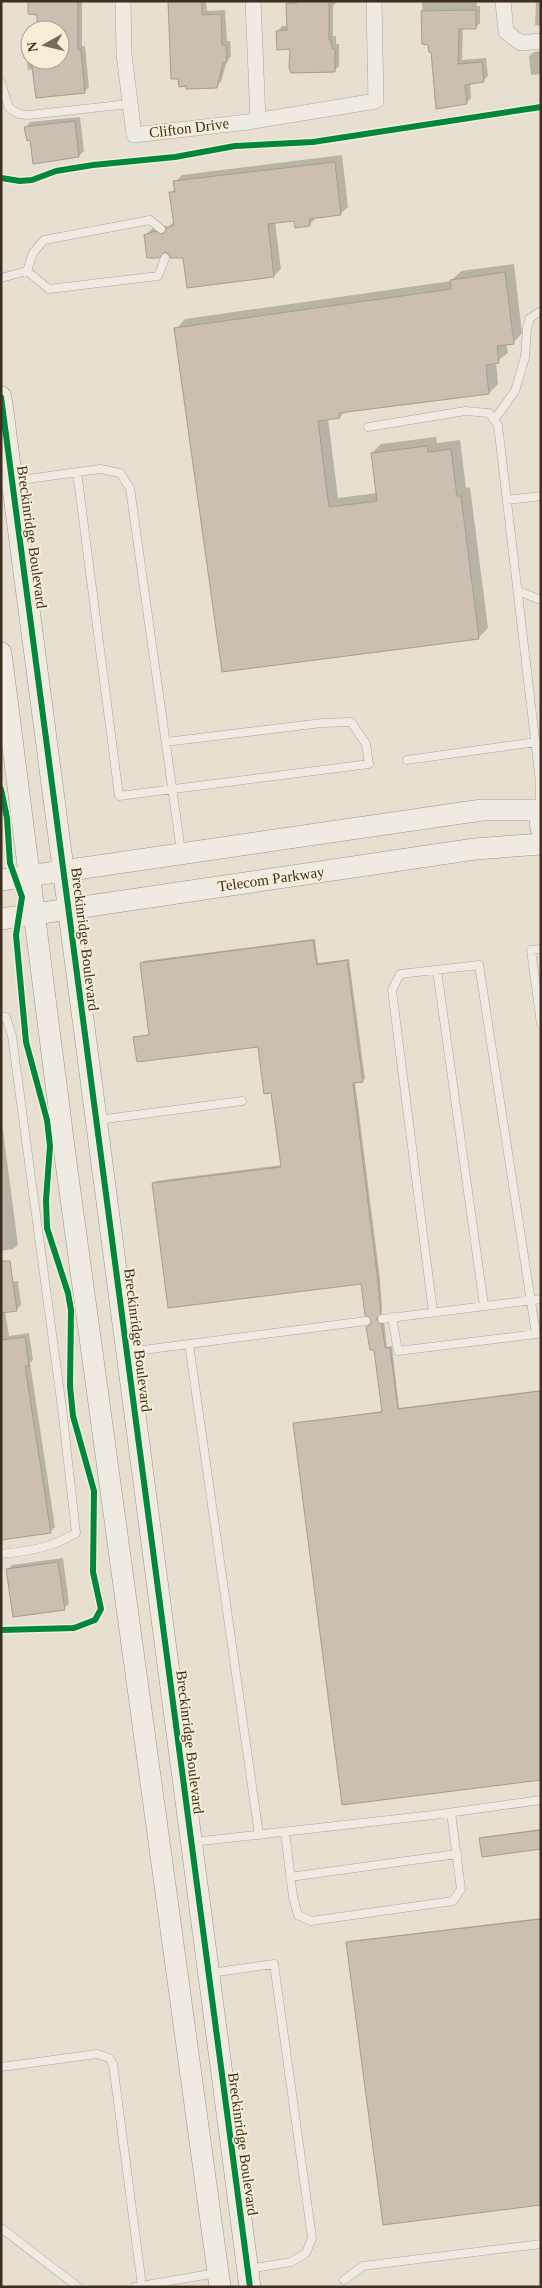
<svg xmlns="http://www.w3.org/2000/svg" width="542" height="2288" font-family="Georgia,serif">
<rect width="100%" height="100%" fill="#e7e0d1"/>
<path fill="#0003" d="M29,1H82V46H85L89,87L84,92L33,69L28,70L26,53L30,49V60H60V30H39V13Z
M169,1H206L207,11L225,10L227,41H230L231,56L227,61L221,82L216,86Z
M290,1H338L333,6V36H336V44H339V66L334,71L291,48L278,31L282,26H288L287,4Z
M422,1H477V6H480V23L475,28H463L462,60L486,58L488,76L484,80L470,83L471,98L466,103L429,43H424Z
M536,1H541V26L535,25Z
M541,51V74L531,75L529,56L534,52Z
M80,117L84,151L79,156L31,139L26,127L30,122Z
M342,155L348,207L340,214L316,218L309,225L295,220L275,222L281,269L274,276L170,253L145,235L153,228L163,225L169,227L174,221L171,193L175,188V182L182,175Z
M514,264L522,333L513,343H506L508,353L496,362L498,384L489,393L345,411L340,417L328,418L338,498L377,493L372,453L381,444L436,437L437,443L460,440L466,488L470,487L488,628L479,637L223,670L176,329L185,319L451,281L461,271Z
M315,939L318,963L349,959L365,1079L355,1082L380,1279L382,1310L378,1317L384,1322L387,1347L392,1346L399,1408L541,1390V1779L294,1424L383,1411L372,1323L362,1282L154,1183L156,1181L282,1165L272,1092L259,1045L135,1038L150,1034L141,963L143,961Z
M1,1115L18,1245L13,1249L1,1251Z
M18,1281L21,1305L16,1310L5,1311L9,1336L29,1333L33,1360L30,1363L55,1527L50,1532L1,1539V1283Z
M63,1558L69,1604L64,1608L8,1570L12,1565Z
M541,1829V1848L480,1839L482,1837Z
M541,1918V2204L347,1943L350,1941Z"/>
<path fill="#cbbfb2" stroke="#a89c90" d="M28,1H78V50H81L85,93L36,98L31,60H60V30H37V15L28,14Z
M168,1H202V15L221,14L222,45H226L227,62L223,63L217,88L186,89V86L179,87L178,79H171Z
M297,1H329V40H331L332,48L335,49V72L291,73L289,67L290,49L277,50L276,31L287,30L286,3H297Z
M476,10V29H459L458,64L482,62L484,82L465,85L467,104L436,109L431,52H429L428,45L422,44L421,11Z
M75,121L79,157L33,164L30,140L27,141L24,127Z
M335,162L341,215L309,219L310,226L295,228L294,221L268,224L274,277L187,288L183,258H170L169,254L165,252L159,258H147L144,235L155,231L163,234L166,228L174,225L169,192H175L173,181Z
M505,272L514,344L497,346L499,363L486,365L489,394L339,413L340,418L318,421L329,507L377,501L371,453L427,446L428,452L451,449L457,496H461L479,639L222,672L174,328L451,289L450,280Z
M313,940L317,965L347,960L363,1082L353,1083L378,1281L381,1314L376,1319L382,1325L385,1348H390L398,1409L541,1391V1780L342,1805L293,1423L382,1412L374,1350H370L366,1327L371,1324V1320L365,1315L361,1284L168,1308L152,1183L281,1167L271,1093L264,1094L258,1047L137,1062L133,1037L149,1035L140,963Z
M1,1261H10L17,1311L1,1313Z
M25,1337L29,1366H25L51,1533L1,1540V1340Z
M58,1562L65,1610L13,1617L6,1569Z
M541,1830V1849L482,1857L479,1838Z
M541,1919V2205L383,2225L346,1942Z"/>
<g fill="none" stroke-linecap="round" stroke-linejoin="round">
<defs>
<path id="lane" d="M1,83L9,108L19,114L29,115L129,104
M161,229L150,220L44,240L33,253L27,271L49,289L158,276L165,258
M1,278L27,271
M494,420L515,391L525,357L527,328L530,318L541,311
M368,427L465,411L489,413L498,425L540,782V808
M77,472L119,796L369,764L366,744L351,722L322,723L166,742
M13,481L100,469L120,473L130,488L181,851
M507,500L541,496
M518,591L541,600
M407,760L536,742
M541,949L531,950L541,1024
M437,970L484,1306
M1,1017H6L12,1036L62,1408L76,1533C52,1548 29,1551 1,1554
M98,1120L242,1101
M392,1317L398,1351L536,1334L479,965L400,974L392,990L433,1312
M382,1319L541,1299
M189,1344L259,1835
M128,1348L143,1350L366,1321
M285,1832L293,1897L298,1915L311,1921L453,1901L461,1889L451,1813
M193,1842L433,1815L541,1800
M290,1877L457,1854
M210,1973L274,1964L312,2238L306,2253L291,2262L248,2269
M1,2067L97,2054L109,2058L113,2064L142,2286
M1,2228L78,2287
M344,2280L363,2266L541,2244
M135,2287L216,2273"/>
<path id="street" d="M123,1L124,54L134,135L248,122L376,101L374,1
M253,1L258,120
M503,1L506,32L521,43L541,41"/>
<path id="secondary" d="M1,397L250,2287
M1,653L65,1155L220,2287
M539,810L541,828
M1,880L482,810H541
M1,919L475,849L541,844"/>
</defs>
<use href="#lane" stroke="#ada599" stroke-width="9"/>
<use href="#street" stroke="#ada599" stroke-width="16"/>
<use href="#secondary" stroke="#9c958a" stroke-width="22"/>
<use href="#lane" stroke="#efebe3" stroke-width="8"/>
<use href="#street" stroke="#efebe3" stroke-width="15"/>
<use href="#secondary" stroke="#efebe3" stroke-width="21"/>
<defs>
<path id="cycleway" d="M1,178L20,181L32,180L56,171L93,165L175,157L235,146L313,142L541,107
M1,397L250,2287
M1,789L7,818L10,863L22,897L16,935L26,1042L47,1120L50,1146L46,1200L47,1228L68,1293L71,1310L70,1386L73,1416L94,1491L93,1572L101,1609L95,1620L74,1628L1,1630"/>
</defs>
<use href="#cycleway" stroke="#f7eed8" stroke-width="9"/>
<use href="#cycleway" stroke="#00873e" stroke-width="6"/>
</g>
<g text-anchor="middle" stroke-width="4" stroke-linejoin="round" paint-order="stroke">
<g font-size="15" fill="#3d2e20" stroke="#f7eed8">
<text transform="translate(189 128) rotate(-7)" y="5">Clifton Drive</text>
<text transform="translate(32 537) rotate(82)" y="5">Breckinridge Boulevard</text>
<text transform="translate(271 879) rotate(-8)" y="5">Telecom Parkway</text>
<text transform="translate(85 939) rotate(83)" y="5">Breckinridge Boulevard</text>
<text transform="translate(138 1340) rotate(83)" y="5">Breckinridge Boulevard</text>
<text transform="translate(190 1742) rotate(83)" y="5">Breckinridge Boulevard</text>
<text transform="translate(243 2144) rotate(82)" y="5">Breckinridge Boulevard</text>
</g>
</g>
<rect width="542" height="2288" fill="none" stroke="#3d2e20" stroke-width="5"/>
<g transform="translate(45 45) rotate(262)"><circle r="24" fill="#f7eed8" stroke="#ada18e"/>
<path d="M0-4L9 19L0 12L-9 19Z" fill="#786c5e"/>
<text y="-8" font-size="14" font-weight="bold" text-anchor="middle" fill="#3d2e20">N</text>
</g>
</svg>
